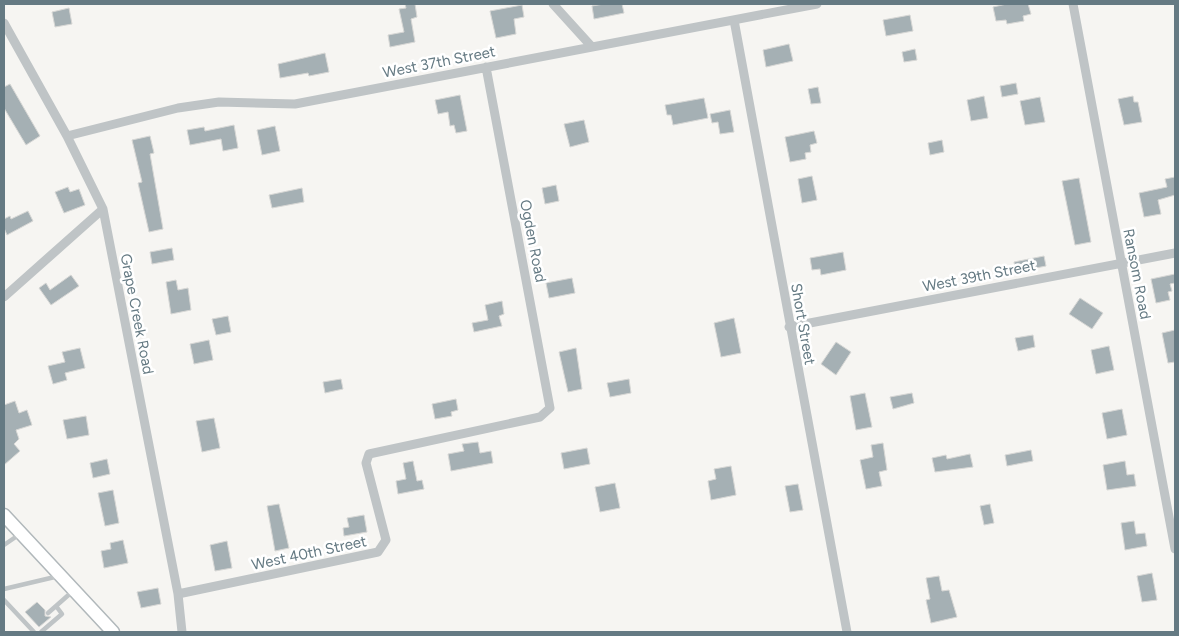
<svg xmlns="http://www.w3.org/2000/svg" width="1179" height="636" font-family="Figtree,sans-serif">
<rect width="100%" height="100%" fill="#f6f5f2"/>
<path fill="#a5b0b4" stroke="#d7d7d5" d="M405,4H415L417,17L411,19L415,42L390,47L388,35L404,32L399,9L406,8Z
M604,4H622L624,13L594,19L592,6Z
M1007,4H1028L1031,14L1023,16L1024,21L1007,24L1006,20L996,21L993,7Z
M522,5L524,17L514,19L516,34L496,38L490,11Z
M69,8L72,24L55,27L52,12Z
M910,15L913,31L886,36L883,20Z
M789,44L793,61L766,67L763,50Z
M915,49L917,60L904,62L902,52Z
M325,53L329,72L309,76L308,73L280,78L278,64Z
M1016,83L1018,94L1002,97L1000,86Z
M10,84L40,136L26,145L4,108V87Z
M818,87L821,103L811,104L808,89Z
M460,95L467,131L456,133L454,125L450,126L448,112L438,114L435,100Z
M984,96L988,118L971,121L967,100Z
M1133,96L1134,102H1138L1142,122L1124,125L1118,99Z
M1040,97L1045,122L1025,125L1020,101Z
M704,98L708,118L673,125L671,115H667L665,105Z
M730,110L734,132L720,134L718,122L712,123L710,114Z
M584,120L589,142L570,147L564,124Z
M234,125L238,148L223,151L221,139L190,145L187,130L204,127L205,131Z
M275,126L280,151L262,155L257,130Z
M814,131L817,143L810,145L811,152L805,153L806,159L790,162L785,137Z
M150,136L154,153L150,154L163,229L149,232L138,183L142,182L132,140Z
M942,140L944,152L930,155L928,143Z
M812,176L817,200L802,203L798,179Z
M1175,177V195L1158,200L1161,214L1144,217L1139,193L1167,187L1165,179Z
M1079,178L1091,242L1075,245L1062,181Z
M556,185L559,201L545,204L542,188Z
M68,187L70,192L79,189L85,205L64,213L55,192Z
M302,188L304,202L272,208L269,195Z
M28,211L33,221L7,235L4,228V219L10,216L11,219Z
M172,248L174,260L152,264L150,252Z
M843,252L846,270L821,275L820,269L812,270L810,258Z
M1044,256L1046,266L1016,272L1014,262Z
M1175,274V283L1170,284L1172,291L1168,292L1170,300L1156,303L1151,279Z
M71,275L79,286L51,305L39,288L46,283L50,290Z
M572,278L575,293L549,298L546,283Z
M176,280L178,290L188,288L191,310L171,314L166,282Z
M1080,298L1103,313L1092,329L1069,314Z
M502,301L504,314L499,316L502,326L474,332L472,323L488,320L485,305Z
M228,316L231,332L216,335L212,319Z
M734,318L741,353L721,357L714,323Z
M1175,330V362L1168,363L1162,333Z
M1033,335L1035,347L1018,351L1015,338Z
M209,340L213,360L194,364L190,344Z
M836,342L851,352L836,375L821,364Z
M1109,346L1114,370L1096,374L1091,350Z
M80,348L85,368L65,373L67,380L53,384L48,366L65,362L62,352Z
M576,348L582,389L568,392L559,352Z
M341,379L343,389L325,393L323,382Z
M629,379L631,393L610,397L607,383Z
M865,393L872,427L856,430L850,396Z
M912,393L914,403L893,409L890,397Z
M456,399L458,410L451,412L452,416L435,419L432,404Z
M15,401L19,413L27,410L32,425L16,430L19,439L14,444L20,451L4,465V405Z
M1122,409L1127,435L1107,439L1102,413Z
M86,416L89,435L67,439L63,420Z
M214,418L220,448L202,452L196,421Z
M478,442L480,453L491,451L493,463L451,471L448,454L464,451L462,444Z
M883,443L887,470L879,472L882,486L866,489L860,460L873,457L871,445Z
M587,448L590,464L564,469L561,453Z
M1031,450L1033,461L1007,466L1005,455Z
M970,454L973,467L935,472L932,458L946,455L947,459Z
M107,459L110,474L93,478L90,463Z
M413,461L417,481L422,480L424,489L398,494L396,481L406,479L403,463Z
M1125,461L1127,475L1134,474L1136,486L1107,490L1103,465Z
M731,466L736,495L711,500L708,481L716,479L714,469Z
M615,483L620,508L600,512L595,487Z
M798,484L803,510L790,512L785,486Z
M113,490L119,523L105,526L98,493Z
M279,504L289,548L275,551L267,506Z
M990,504L994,523L984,525L980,506Z
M364,515L367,532L344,536L343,528L349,527L347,518Z
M1134,521L1136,534L1145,533L1147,546L1125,550L1121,523Z
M123,540L128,563L104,568L101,551L111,549L110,543Z
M227,541L232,568L215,571L210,545Z
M1152,573L1157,600L1142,602L1137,576Z
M939,576L942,591L949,590L957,617L931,623L926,600L930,599L926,578Z
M158,588L161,604L141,608L137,592Z
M37,602L45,610V616L51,617L39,627L25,612Z"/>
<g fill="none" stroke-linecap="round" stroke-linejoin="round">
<defs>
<path id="secondary" d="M4,515L113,632"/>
</defs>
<use href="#secondary" stroke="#b1b8bb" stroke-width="15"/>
<path stroke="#bfc4c6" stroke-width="4.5" d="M4,545L20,534
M4,589L59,576
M4,600L34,632
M48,613L56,606
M41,632L62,614L56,606L73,591"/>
<path stroke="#bfc4c6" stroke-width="9" d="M553,4L592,47
M1073,4L1175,549
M734,20L847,632
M4,23L67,136L103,209L178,594L182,632
M67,136L178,108L219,102L295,104L817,4
M4,297L103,209
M789,327L1175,253
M178,594L378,552L386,540L366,463L369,454L540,417L550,408L486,67"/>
<use href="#secondary" stroke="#fff" stroke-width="12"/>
</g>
<g text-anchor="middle" stroke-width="5" stroke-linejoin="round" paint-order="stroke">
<g font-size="15" fill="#657a83" stroke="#fff">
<text transform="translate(439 62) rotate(-11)" y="5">West 37th Street</text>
<text transform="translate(533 241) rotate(79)" y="5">Ogden Road</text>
<text transform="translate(1137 274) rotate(79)" y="5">Ransom Road</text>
<text transform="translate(979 276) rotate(-11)" y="5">West 39th Street</text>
<text transform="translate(137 314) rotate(79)" y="5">Grape Creek Road</text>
<text transform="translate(803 324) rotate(80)" y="5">Short Street</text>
<text transform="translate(309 553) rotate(-12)" y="5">West 40th Street</text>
</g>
</g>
<rect width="1179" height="636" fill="none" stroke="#657a83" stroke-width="10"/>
</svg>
